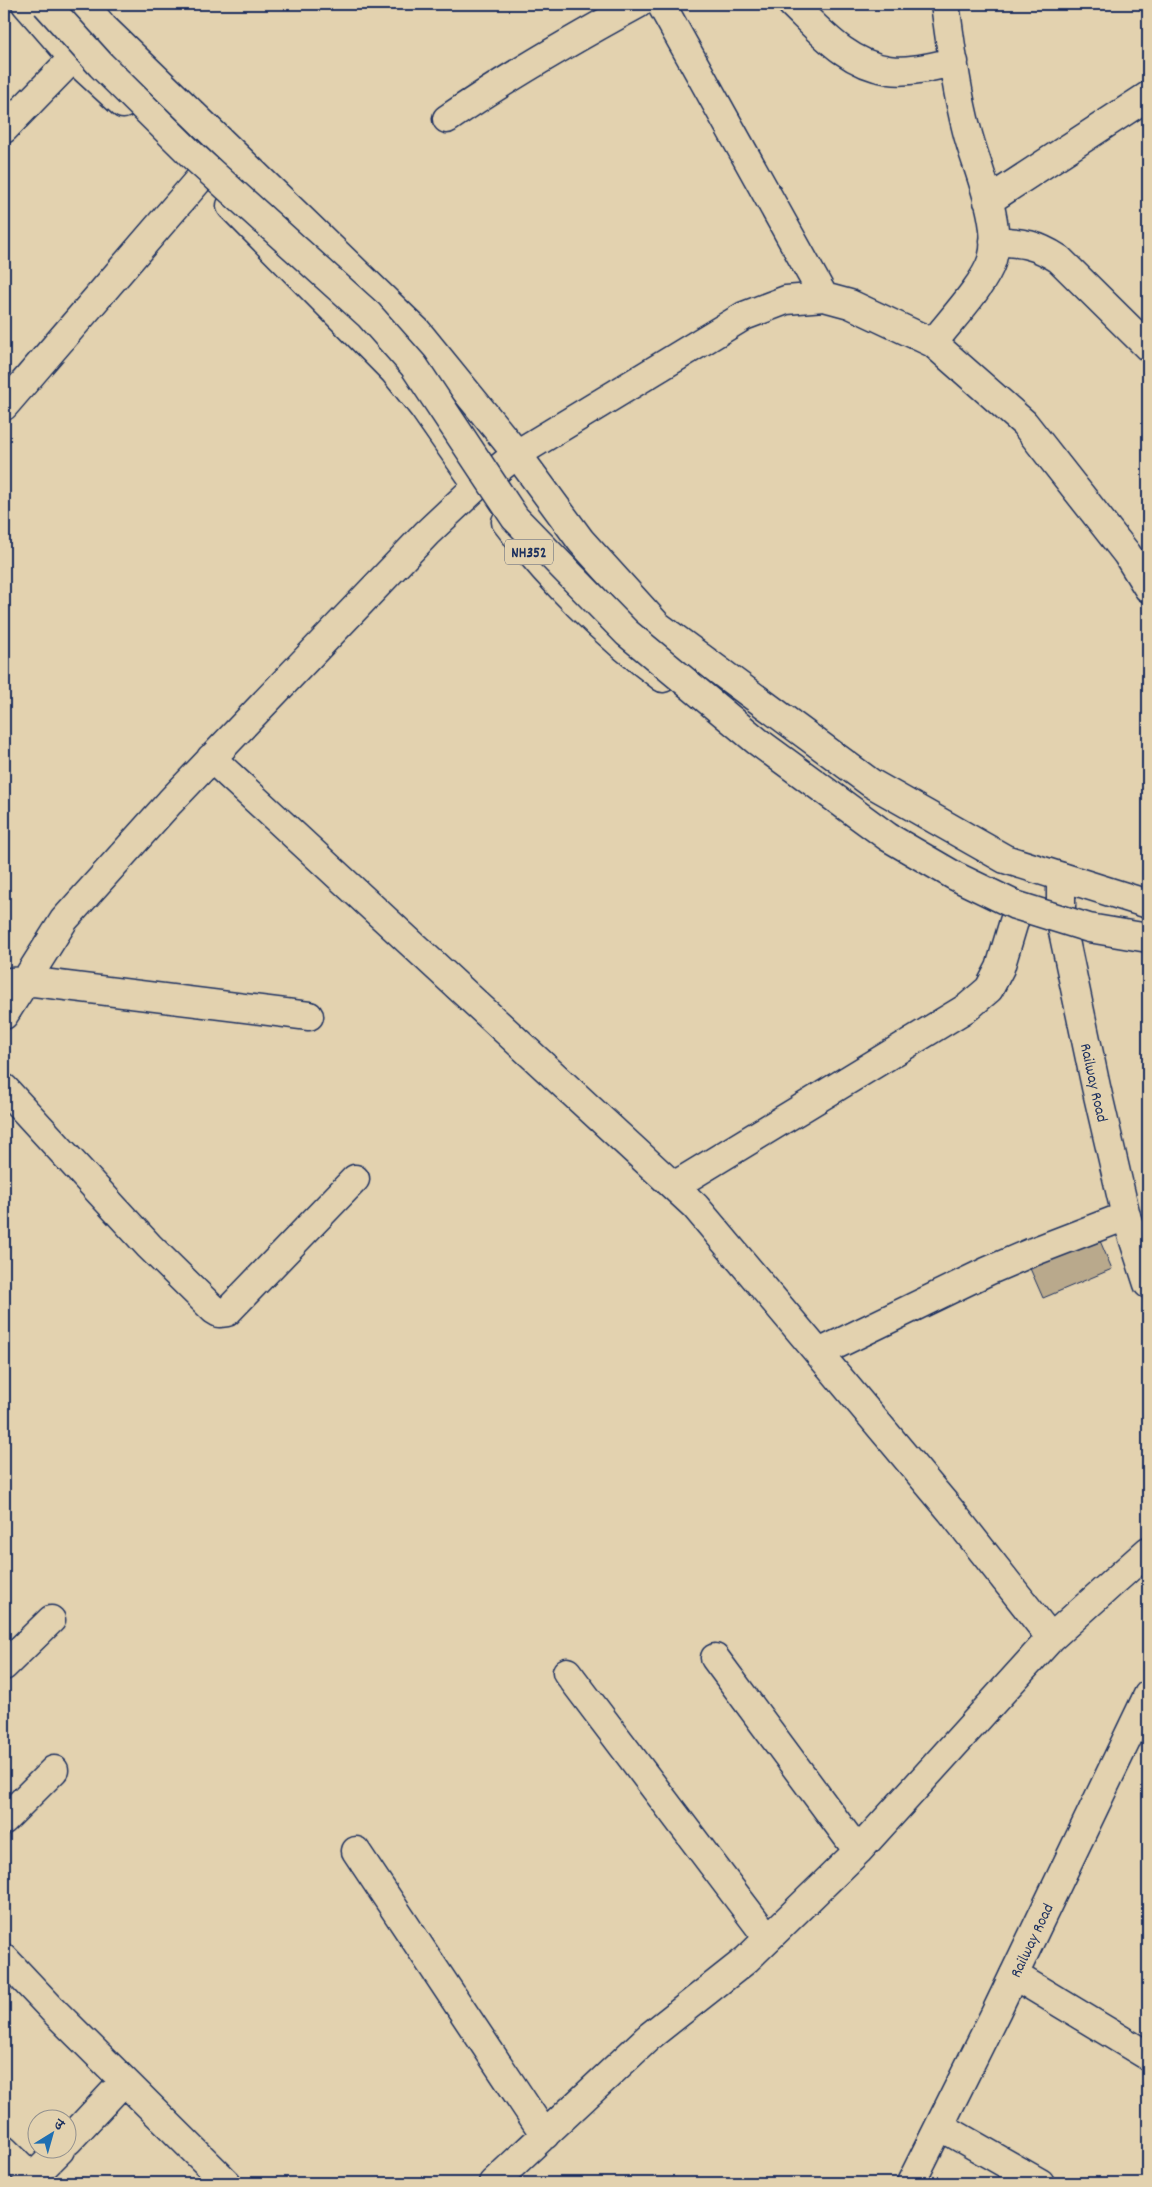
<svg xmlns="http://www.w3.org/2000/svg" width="1152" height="2187" font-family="Dekko,'Playpen Sans Deva',sans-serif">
<rect width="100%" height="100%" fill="#e3d2af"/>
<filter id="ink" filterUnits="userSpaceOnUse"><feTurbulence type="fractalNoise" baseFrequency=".02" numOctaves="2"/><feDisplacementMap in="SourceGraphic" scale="10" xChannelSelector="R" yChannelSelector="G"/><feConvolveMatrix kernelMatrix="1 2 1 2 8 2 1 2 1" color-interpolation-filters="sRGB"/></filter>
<g filter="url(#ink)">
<path fill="#b9a98c" stroke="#1b2f5e" d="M1095,1229L1112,1269L1043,1298L1025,1257Z"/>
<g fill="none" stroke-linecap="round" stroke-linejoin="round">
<defs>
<path id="minor" d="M661,4L824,297
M792,4C820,31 847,64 889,70C910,73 933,66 954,62
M447,119C508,77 572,40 638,4
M4,129L73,58
M988,201L1148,96
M994,241C1022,243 1034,243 1059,259L1148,347
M933,343C949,322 985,284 992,260C1003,223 976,167 967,131C956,89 951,46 945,4
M4,406L202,176
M211,758L695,1206L951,1511L1051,1638
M10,982L26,981L309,1016
M4,1015L64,920L170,802L427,533L478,485L517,454L744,316L786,300L824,297L850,304L933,343L1024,423L1127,554L1148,588
M4,1088L149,1246L214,1310L219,1313L227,1312L355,1179
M674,1186L968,1007L989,989L1000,968L1018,908
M819,1353L988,1271L1030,1253L1126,1216
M715,1658L858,1851
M4,1666L51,1620
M567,1672L768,1938
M4,1820L54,1770
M356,1851L545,2135
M4,1958L52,2009L227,2183
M1014,1975L1148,2056
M940,2126L1040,2183
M68,2141L124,2081
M4,2150L38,2183
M32,2178L60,2150
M493,2183L650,2036L746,1960L858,1851L1051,1638L1148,1551"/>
<g id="tertiary">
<path id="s1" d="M1061,877V922L1096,1087L1126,1216L1148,1284"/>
<path id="s2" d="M911,2183L997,2010L1148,1695"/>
</g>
<path id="trunk" d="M26,4L73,58L123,104
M84,4L103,27L417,331L517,454L581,541L657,625L871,783L1005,859L1148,904
M231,206L394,371L423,407L478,486
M506,522C549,579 605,635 663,678"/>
</defs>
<use href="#minor" stroke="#1b2f5e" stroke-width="31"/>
<use href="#tertiary" stroke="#1b2f5e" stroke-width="31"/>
<use href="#trunk" stroke="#1b2f5e" stroke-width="31"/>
<use href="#minor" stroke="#e3d2af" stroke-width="28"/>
<use href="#tertiary" stroke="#e3d2af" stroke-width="28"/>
<use href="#trunk" stroke="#e3d2af" stroke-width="28"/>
<defs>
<path id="primary-bridge" d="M46,4L101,65L192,155L369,315L414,366L515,518L627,633L757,741L888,837L955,876L1015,905L1089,928L1148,938"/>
</defs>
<use href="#primary-bridge" stroke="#1b2f5e" stroke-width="31" stroke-linecap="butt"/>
<use href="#primary-bridge" stroke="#e3d2af" stroke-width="28"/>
</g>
</g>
<g text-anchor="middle" stroke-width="4" stroke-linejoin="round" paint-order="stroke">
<rect fill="#e3d2af" stroke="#576076" stroke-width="1" x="505" y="539.5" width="48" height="25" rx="4"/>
<g font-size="15" font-weight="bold" fill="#1b2f5e">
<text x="529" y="557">NH352</text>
</g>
<g font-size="16" fill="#1b2f5e" stroke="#e3d2af">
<text dy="6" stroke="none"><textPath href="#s1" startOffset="209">Railway Road</textPath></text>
<text dy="6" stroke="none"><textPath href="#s2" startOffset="271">Railway Road</textPath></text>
</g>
</g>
<rect width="1152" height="2187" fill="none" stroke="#e3d2af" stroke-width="20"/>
<rect x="10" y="10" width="1132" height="2167" fill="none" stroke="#1b2f5e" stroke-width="2" filter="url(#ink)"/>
<g transform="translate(52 2134) rotate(37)"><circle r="24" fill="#e3d2af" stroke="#93918f"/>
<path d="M0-4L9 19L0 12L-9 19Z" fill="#1f6fb2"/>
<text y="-8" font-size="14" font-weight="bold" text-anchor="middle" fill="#1b2f5e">उ</text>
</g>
</svg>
